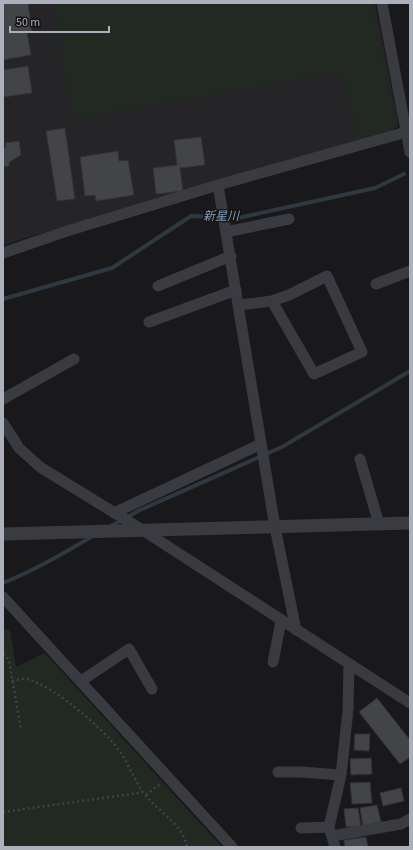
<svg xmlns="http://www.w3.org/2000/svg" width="413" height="850" font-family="'Source Sans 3','Noto Sans JP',sans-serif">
<rect width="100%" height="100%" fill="#19191b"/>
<path fill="#252528" d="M3,3H375L398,121L392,132L223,178L3,245Z"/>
<path fill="#212922" d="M55,3H370L398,127L359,140L342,72L72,119Z
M10,629L16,667L45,653L222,847H3V630Z"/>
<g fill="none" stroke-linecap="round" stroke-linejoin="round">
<path stroke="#2f383f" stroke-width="4" d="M3,299L112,268L191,216L238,218L375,188L404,174
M109,527L140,510L282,447L410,371
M3,583C35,570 64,553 93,536"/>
</g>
<path fill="#434448" stroke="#333337" d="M3,3H28L32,31L27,32L31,55L3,60Z
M28,66L32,93L3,97V70Z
M65,128L75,199L57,201L46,131Z
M201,137L205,165L180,168L183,191L156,194L153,168L177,165L174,140Z
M19,141L21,155L9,162V166L3,167V148L6,147L5,143Z
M118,151L119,161L128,160L134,195L96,201L95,195L85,196L80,157Z
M377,698L410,740V757L400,764L359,712Z
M355,734H370L369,751L354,750Z
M371,758L372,774L351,775L350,759Z
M370,782L372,803L352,804L350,783Z
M401,788L404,801L383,806L380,793Z
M377,805L381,822L363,826L360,808Z
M358,808L361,826L346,827L344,809Z
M366,837L368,847H345L344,840Z"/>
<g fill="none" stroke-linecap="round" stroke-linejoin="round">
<path stroke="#404247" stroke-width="2.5" stroke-dasharray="2 3" stroke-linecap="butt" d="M3,654L9,660L21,731
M12,681C17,680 23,678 27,679C52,685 103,728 118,749C128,762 133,777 142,791C155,810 182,822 187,847
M146,795L160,784
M3,812L139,793L142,791"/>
<path stroke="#3a3b40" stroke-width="11" d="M382,3L410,152
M218,185L275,527L296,630
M226,232L289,219
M3,253L67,231L218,185L410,131
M376,284L410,271
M158,286L231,256
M239,305L272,301L289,295L327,276L362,352L314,374L272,301
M149,322L236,290
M3,399L74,359
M3,423L19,448L40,467L144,531L410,703
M360,459L379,524
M114,513L261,444
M3,597L232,847
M273,662L281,621
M81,681L129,649L152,689
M278,772H301L341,775
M301,828L329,827
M332,836L401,824L410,819
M335,847L329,827L341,775L348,710L349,664"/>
<path stroke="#3a3b40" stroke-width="13" d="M3,534L410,523"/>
</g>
<g text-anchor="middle" stroke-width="3" stroke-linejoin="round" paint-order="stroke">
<g font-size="12" font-style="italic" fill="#839eb4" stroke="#141416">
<text x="221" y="220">新星川</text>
</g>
</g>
<rect width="413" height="850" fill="none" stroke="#abb0ba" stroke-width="8"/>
<path d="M10 26v6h99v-6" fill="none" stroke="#abb0ba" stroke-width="2"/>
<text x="16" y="26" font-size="12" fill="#abb0ba" stroke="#141416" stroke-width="3" paint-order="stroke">50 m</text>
</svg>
